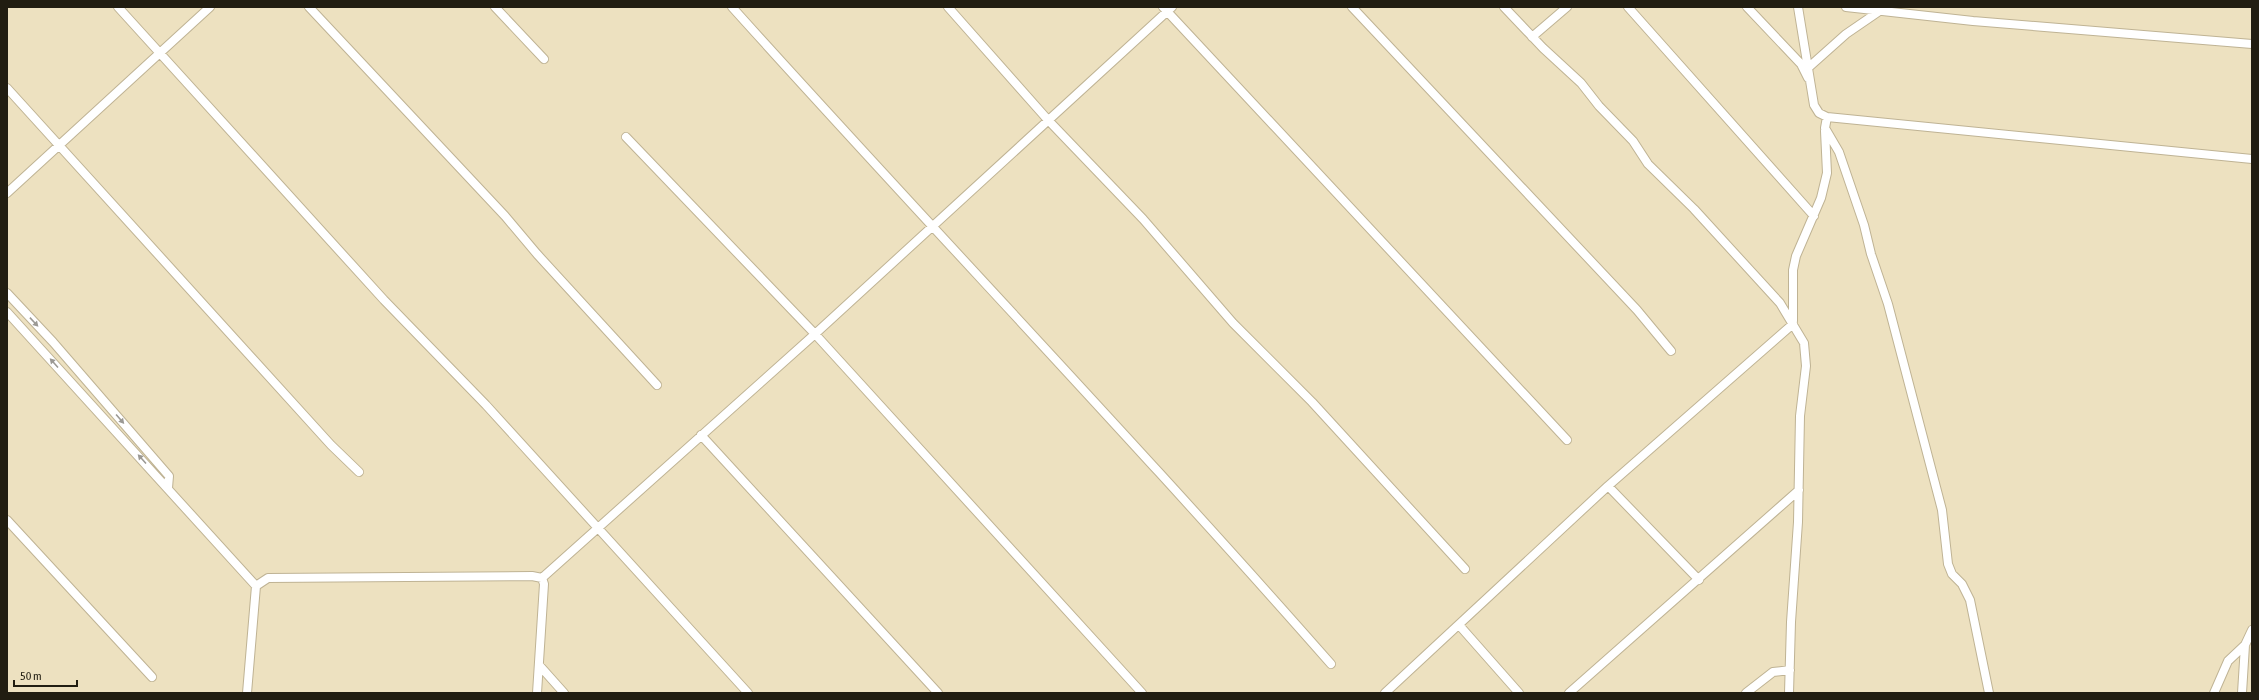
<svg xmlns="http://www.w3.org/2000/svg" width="2259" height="700" font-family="'Asap Condensed',sans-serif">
<rect width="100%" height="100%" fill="#ede1c0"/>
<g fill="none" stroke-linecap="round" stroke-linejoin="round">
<defs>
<path id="minor" d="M118,7L384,300L486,405L748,693
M309,7L505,216L537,254L657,385
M495,7L544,59
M732,7C930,227 1135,441 1331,664
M948,7L1048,120L1143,219L1233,323L1312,402L1465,569
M1163,7L1567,440
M1352,7L1637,310L1671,351
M1504,7L1543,48L1581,83L1599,106L1633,141L1648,164L1694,209L1780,303L1804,343L1806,366L1800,416L1798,522L1791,622L1789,693
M1628,7L1814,216
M1747,7L1801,64L1808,78
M1798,7L1814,105L1819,113L1827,117L2252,159
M1846,7L1973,21L2252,44
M1532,37L1567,7
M1809,67L1846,34L1881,10
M7,88L331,445L359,472
M1827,117L1825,128L1839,152L1864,225L1871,254L1888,304L1942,510L1948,564L1952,574L1962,584L1970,600L1989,693
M626,137L815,334L1142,693
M7,193L210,7
M7,293L53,342L169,476L168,488
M7,312L256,586
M1793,321V270L1796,256L1821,198L1827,173L1825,131
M701,435L938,693
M1608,486L1699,580
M7,520L152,677
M542,578L815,334L1172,7
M1459,625L1519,693
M539,665L564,693
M247,693L256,586L268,578L532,576L542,578L544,584L537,693
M1385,693L1608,486L1793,324
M1569,693L1799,490
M1746,693L1773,672L1790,670
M2214,693L2228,661L2245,645L2252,630
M2242,693L2245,645"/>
</defs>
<use href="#minor" stroke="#bfb394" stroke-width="10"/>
<use href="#minor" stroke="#fff" stroke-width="8"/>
</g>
<defs><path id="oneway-solid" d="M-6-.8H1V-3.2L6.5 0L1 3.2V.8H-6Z"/></defs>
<g fill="#9b9994">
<use href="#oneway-solid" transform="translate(34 322) rotate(47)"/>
<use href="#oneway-solid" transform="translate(54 363) rotate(-132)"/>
<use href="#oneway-solid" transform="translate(120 419) rotate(49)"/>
<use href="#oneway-solid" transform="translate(142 459) rotate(-132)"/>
</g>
<rect width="2259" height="700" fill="none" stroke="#211d11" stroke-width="16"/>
<path d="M14 680v6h63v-6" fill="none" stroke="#211d11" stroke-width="2"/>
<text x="20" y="680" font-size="12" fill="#211d11" stroke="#ede1c0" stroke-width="3" paint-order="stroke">50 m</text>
</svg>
